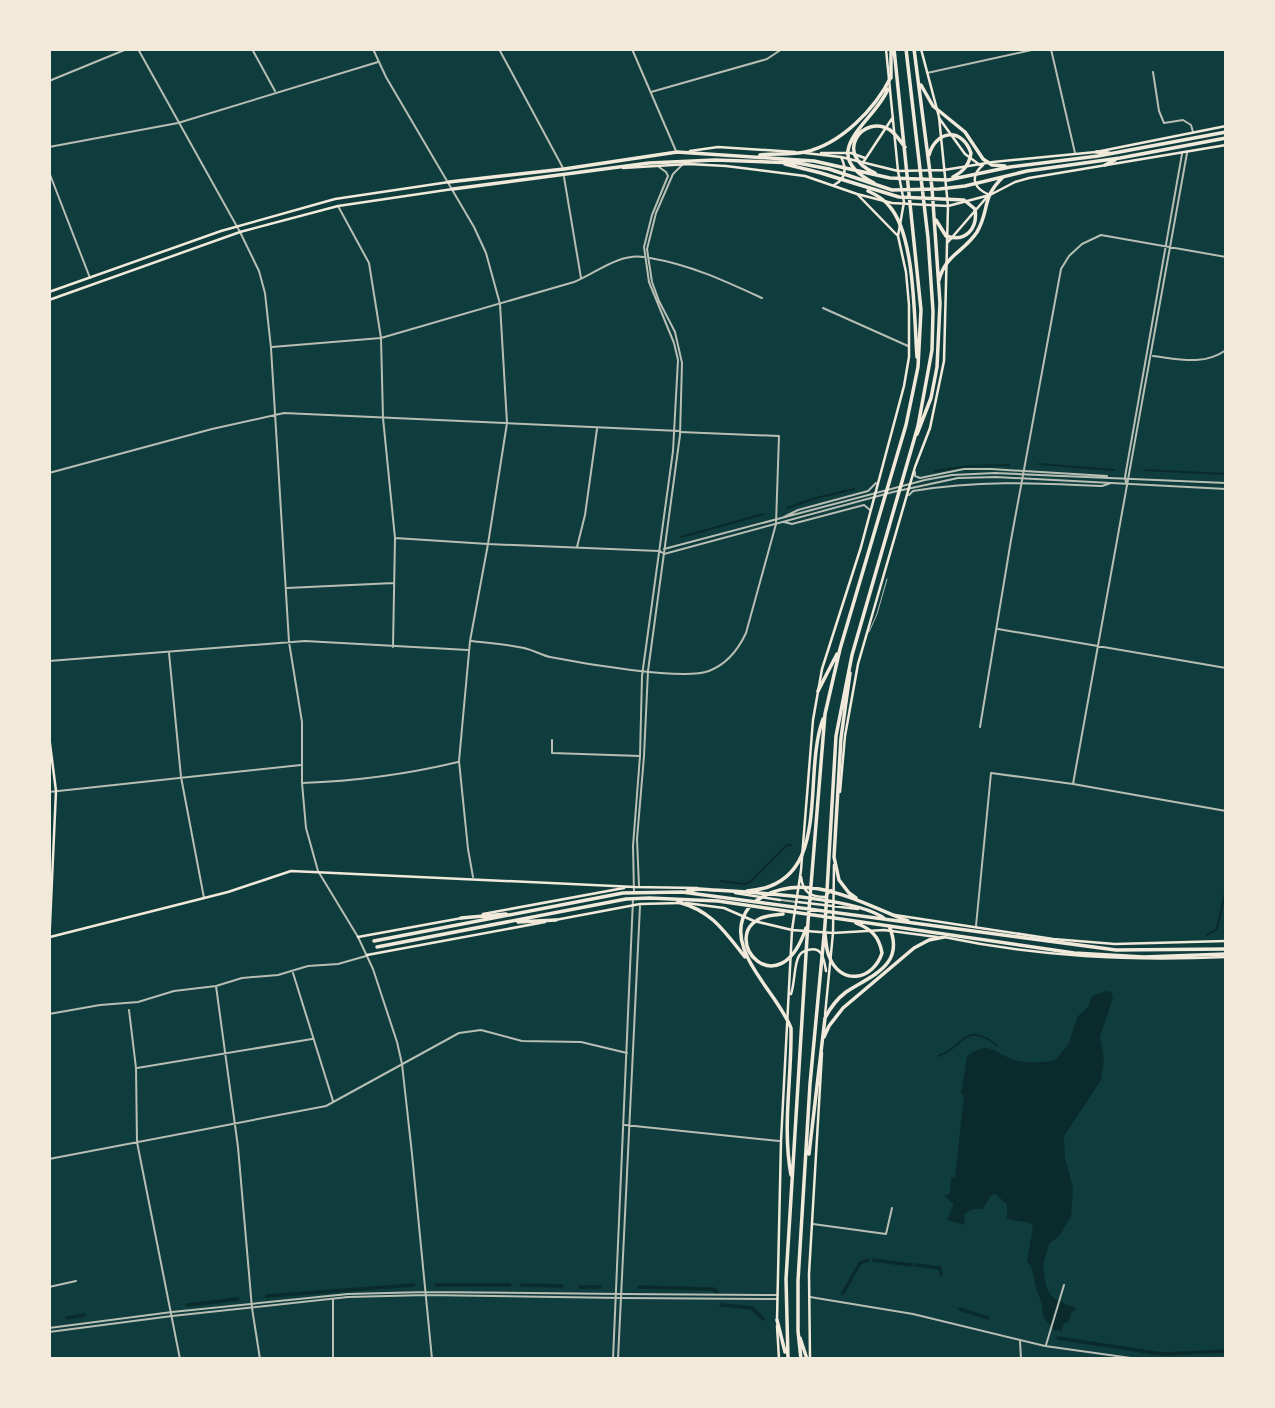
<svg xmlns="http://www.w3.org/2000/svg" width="1275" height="1408" font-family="'Space Grotesk',sans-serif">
<rect width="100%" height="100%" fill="#0f3d3e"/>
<path fill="#0a2a2b" d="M1106,991L1111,992L1113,998L1100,1037L1104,1060L1101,1080L1064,1136L1065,1157L1073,1188L1071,1216L1059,1236L1049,1244L1043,1265L1046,1286L1050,1294L1055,1299L1077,1309L1071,1313L1069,1322L1064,1323L1061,1332L1058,1329L1055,1331L1043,1317C1043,1305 1040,1299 1036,1288C1033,1278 1035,1270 1027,1261L1033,1226L1030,1223L1007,1219V1204L995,1194L991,1195L983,1209H973L964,1214L965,1225L947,1220L954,1204L944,1196L950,1194L951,1177H955L964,1095L961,1094L967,1056C987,1042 990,1049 1009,1058C1023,1064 1041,1063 1055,1060L1068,1045L1078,1016L1088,1007L1092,996Z"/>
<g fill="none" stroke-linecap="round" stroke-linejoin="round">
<path stroke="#0a2a2b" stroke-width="2" d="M1039,464L1114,470
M1144,470L1226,474
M935,471L969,466L1009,465
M788,508L816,498L854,489
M681,537L764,514
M720,881L745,884L751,881L787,845H791
M1207,935L1217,929L1226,888
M938,1056C965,1048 963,1019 998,1046"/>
<path stroke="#0a2a2b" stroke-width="3.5" d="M873,1260L911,1265
M916,1265L940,1268L941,1275
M436,1285H510
M521,1285L562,1286
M580,1287H600
M639,1287L713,1289L717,1292
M843,1293L860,1263L868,1260
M267,1296L414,1285
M187,1305L238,1299
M721,1305L752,1308L763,1319
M960,1309L988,1318
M67,1318L84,1315
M1058,1338L1162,1354L1226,1351"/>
<path stroke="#b8beb3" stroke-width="1" d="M869,632L877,614L887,579"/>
<path stroke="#b8beb3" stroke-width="2" d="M252,49L275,91
M499,49L563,168
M1051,49L1075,153
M1153,72L1159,111L1164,123L1183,120L1191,125L1193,132
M49,81L127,49
M651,92L767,59L782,49
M49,147L178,123L378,62
M49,172L90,278
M564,177L581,278
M338,206L369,263L381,338L383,418L395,538L393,647
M650,258C691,265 725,281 762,298
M823,308L908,346
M272,347L381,338L574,282C596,273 619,253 644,257
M1153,356C1178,359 1204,366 1226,350
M1126,483L1125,477L1182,154
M395,538L488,544L659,551
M577,547L585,515L597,429
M287,588L394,583
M998,629L1226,668
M471,641C488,643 507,644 524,648C533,650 541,655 550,657C580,663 683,681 709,671C727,664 738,650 746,633L776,524L779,436L680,432
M169,653L181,777L204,898
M980,727L1011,540L1061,269L1069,256L1082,244L1101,235L1226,257
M552,740V753L640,756
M302,783C358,781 404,775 458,762
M1073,784L1187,153
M49,792L301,765
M976,926L991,773L1073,784L1226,811
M293,973L333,1101
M216,986L238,1147L252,1308L260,1359
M129,1010L136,1068L137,1142L180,1359
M49,1014L100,1005L138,1002L174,991L216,986L242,978L278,975L308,966L338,964L366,956
M137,1068L312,1039
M49,1159L326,1106L459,1033L481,1030L522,1041L581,1042L627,1053
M813,1224L886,1234L892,1208
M49,1287L76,1281
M621,1294L776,1295
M622,1298L777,1299
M333,1299V1359
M1020,1341L1021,1359
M1046,1345L1064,1285"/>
<path stroke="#b8beb3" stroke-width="2" d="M138,49L240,232L259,271L265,293L271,348L289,642L302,722V783L306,828L318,871L358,937L373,969L397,1042L402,1064L412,1154L432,1359
M373,49L386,77L474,227L486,253L500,304L507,423L488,544L470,641L459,761L468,849L473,877
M632,49L676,151
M927,73L1036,49
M915,472V476L920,478L964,469H991L1107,476
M49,473L212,429L284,413L680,431
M909,495L913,491C980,480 1035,483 1102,486L1111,483
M784,517L798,510L868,491L876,483
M784,522L792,524L864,505L870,510
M664,549L925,480L952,475L995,473L1226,483
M660,551L664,554L893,492L958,478L996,477L1226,489
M49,661L305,641L468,650
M639,886L637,839L644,756L648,671L680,435L682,363L675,332L659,301L652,282L647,249L656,213L673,174L682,165
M634,893L633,846L640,756L642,676L673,451L678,360L674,343L649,282L644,247L652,215L668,176L666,172L659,167
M781,900L796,902
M1225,949L1226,936
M625,1125L779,1141
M810,1297L913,1314L1045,1346L1138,1359
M49,1328L172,1312L348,1294L426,1292L621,1294
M49,1332L172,1316L348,1297L426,1295L621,1298
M613,1359L633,899
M618,1359L640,906
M1190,1359L1226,1358"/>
<path stroke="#f1e9da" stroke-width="2.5" d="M939,118L965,154L980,165
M690,151L718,147L795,152
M805,153L841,157L898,171L944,170L993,162L1096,152L1226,126
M821,153H851L865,158
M864,161L893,117
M983,165C969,177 974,189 990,195
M623,168L689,164L726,166L805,176L857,194L892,203L948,206L990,195L1015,182L1029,178L1226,145
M834,185C846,179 847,169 841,157
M857,194L898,236
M948,242L987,197
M840,792L845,736L858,664L915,467L930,428L944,361L948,206L939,117L921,49
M801,877C803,892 810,897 825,897L831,890
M634,887L697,888
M735,893L780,900
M798,902L858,909
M686,903L724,908L754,921L792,930L833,933L884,930L937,937
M483,914L624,888
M895,915L1053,939L1115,944L1226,941
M555,920L640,904L680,903
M50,937L228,892L291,871L635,887
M358,937L462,918
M944,937C1039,957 1130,961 1226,957
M367,955L545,922
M791,994C795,983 794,963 799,956C801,952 804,951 808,950C823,946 824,960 826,971
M825,1015L833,933L834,865
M777,1320L781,1141L792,930L801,870L813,720L822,669L861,547L904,386L909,357V305L906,272L898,236L904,202L898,171L886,49
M777,1326L779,1359
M810,1359L809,1274L822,1053"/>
<path stroke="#f1e9da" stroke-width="2.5" d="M49,292L221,231L335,199L449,182
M49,300L240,232L338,206L453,189
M49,736L56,791L49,946"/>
<path stroke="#f1e9da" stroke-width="3.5" d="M891,49V78
M914,49L932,188L940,303L937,367L931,398L917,434
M921,85L933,106L965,132L983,159L992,165L1005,166
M1096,152L1109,153
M760,155C775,153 790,155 805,152C841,144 875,109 891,77
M929,155C936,130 962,127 971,153C969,165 964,171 953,177
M785,164L821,173L899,197L964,200L975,209C978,228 966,243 946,236L936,220
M1105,165L1115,160
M875,173C832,155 863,113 890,130C896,134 900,141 905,147
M449,182L564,169L677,152L814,161L890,178L948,180L1010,167L1098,156L1226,132
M874,183C814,152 874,123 888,89
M453,189L649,163L715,160L798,163L829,169L892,190L939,189L965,186L1027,171L1120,158L1226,138
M868,191C877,195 884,199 890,207C915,236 914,318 917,357
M939,280C946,254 964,252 977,232C990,210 981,198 1003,177
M850,673L841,738L834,857L839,880L849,893L856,898
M818,691L837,654
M687,891L699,889C739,892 857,896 885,919
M747,891C835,885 801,779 823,719
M756,901C803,867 862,904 908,921
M678,902C712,911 724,931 745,957
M750,906C718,945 777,991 791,1028C792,1077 782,1127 791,1175
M783,914C776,915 768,915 761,918C718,938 779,1009 806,928
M461,918L506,914
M518,922L556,920
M825,934C826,941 826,949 829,956C840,986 873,981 882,953C879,936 871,929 856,923
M374,941L623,893L682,892L1116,950L1226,949
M377,947L626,899L649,898L718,901L1074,953L1144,957L1226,954
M824,1037L829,1026L843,1008L914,948L929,940L944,937
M809,1154L825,1018C830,1008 837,999 846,992C872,975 906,965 889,926
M777,1320L785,1352
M800,1338L807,1359
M788,1359L786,1279L808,922L825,714L840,649L906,425L918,367L921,310L894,49
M801,1359L798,1331V1281L810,1084L825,925L836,736L852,655L918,426L932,350L933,311L928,238L906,49"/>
</g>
<rect width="1275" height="1408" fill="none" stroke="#f1e9da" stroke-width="102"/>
</svg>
